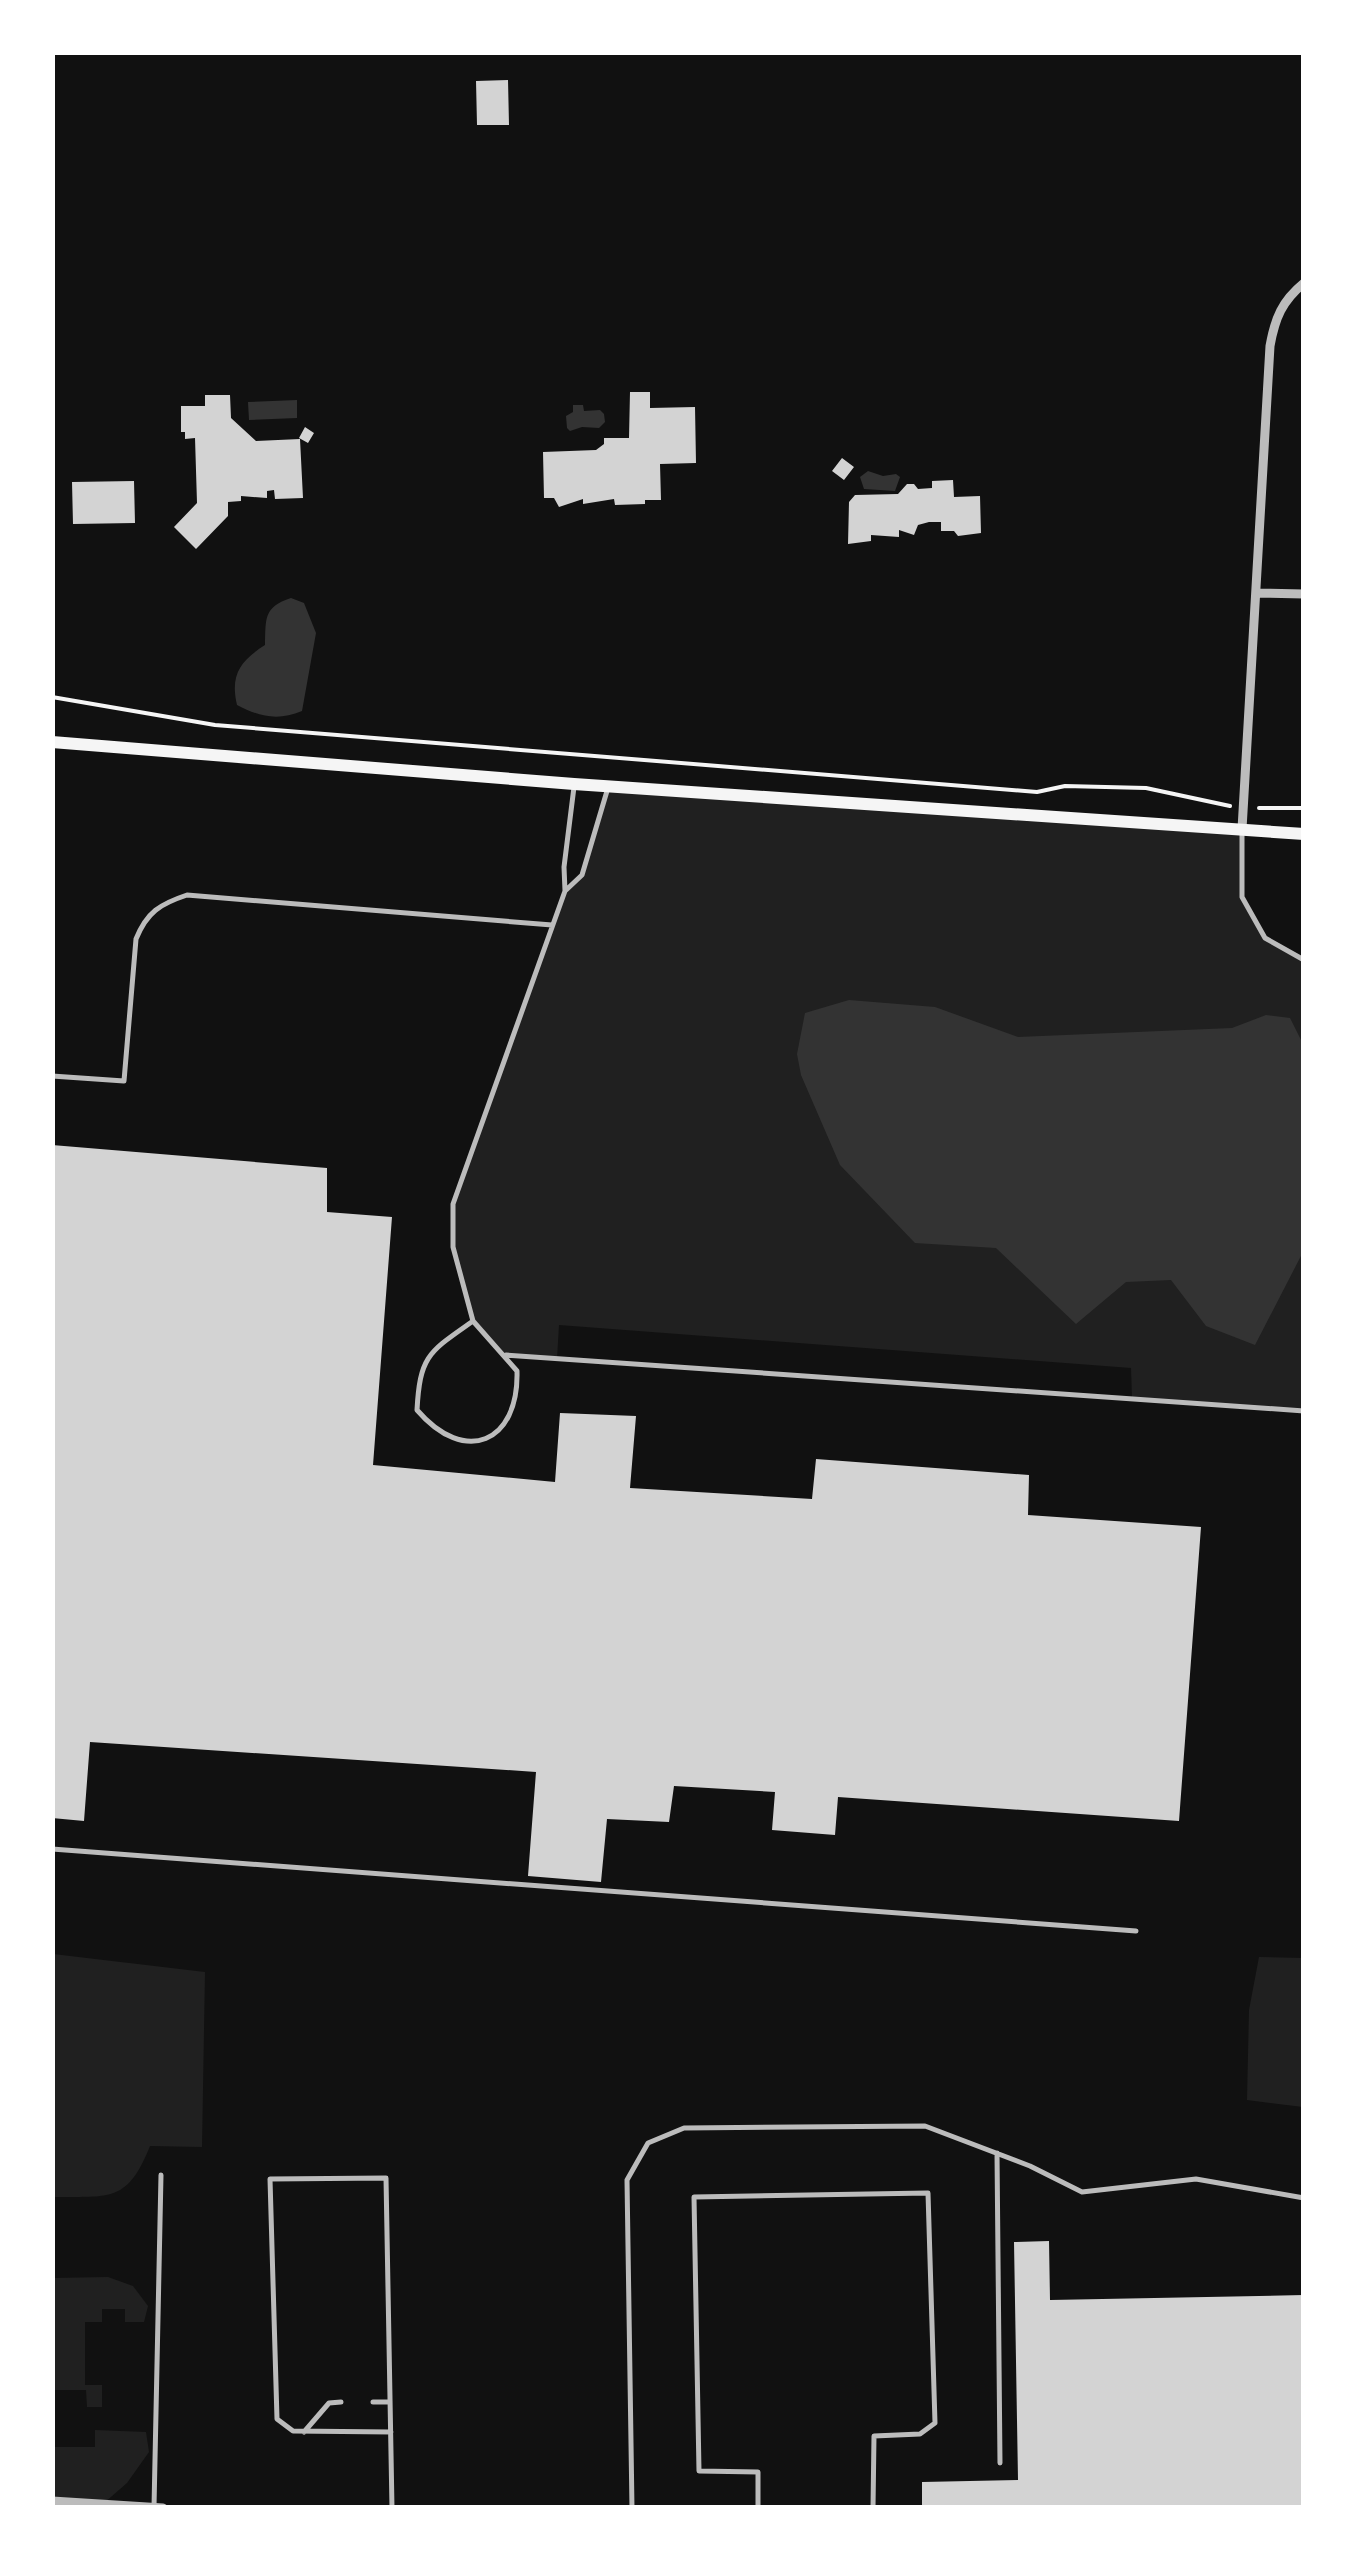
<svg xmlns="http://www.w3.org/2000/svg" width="1356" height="2560" font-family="Cabin,sans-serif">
<rect width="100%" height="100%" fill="#111"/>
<path fill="#202020" d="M609,786L1242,829V897L1265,938L1303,960V1411L1132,1398L1131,1368L559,1325L557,1359L503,1355L473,1321L453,1247V1204L565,891L582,875Z
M53,1954L205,1972L202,2147L150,2146C127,2204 109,2196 53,2197Z
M1259,1957L1303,1958V2107L1247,2100L1249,2010Z
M108,2277L133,2286L148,2306L144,2322H125V2309H102V2322H85V2385H102V2407H87L86,2390H53V2278Z
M95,2430L146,2432L149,2452L127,2483L104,2503L159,2507H53L52,2447H95Z"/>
<path fill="#333" d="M297,400V418L249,420L248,402Z
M573,405H583L584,411L600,410L604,414L605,422L599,428L582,427L570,431L567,428L566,416L573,412Z
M868,471L883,476L896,474L900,477L895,491L864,489L860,477Z
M291,598L304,603L316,633L302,711C278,721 260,717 237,705C230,675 240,661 265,645C266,619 263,607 291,598Z
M849,1000L935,1007L1018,1037L1232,1028L1266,1015L1290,1018L1303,1044V1252L1255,1345L1206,1326L1171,1280L1126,1282L1076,1324L996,1248L915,1243L840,1165L801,1075L797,1054L805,1013Z"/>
<path fill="#d3d3d3" d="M508,80L509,125H477L476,81Z
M630,392H650V408L695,407L696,463L660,464L661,500H645V504L615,505L614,499L583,504V499L559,507L554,498H544L543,452L596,450L604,444V438H629Z
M205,395H230L231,418L256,441L300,439L303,498L275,499L274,490L267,491V498L241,496V501L228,502V516L196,549L174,527L197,503L195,438L185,439V432H181V406H205Z
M305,427L314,433L308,443L299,438Z
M842,458L854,467L844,480L832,471Z
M953,480L954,497L980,496L981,533L958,536L954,531H941V522H929L918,525L914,535L899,530V537L871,535V541L848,544L849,502L855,495L898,494L907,484H914L918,489L932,488V481Z
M134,481L135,523L73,524L72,482Z
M52,1145L327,1168V1212L392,1217L373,1465L555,1482L560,1413L636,1416L630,1488L812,1499L816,1459L1029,1475L1028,1515L1201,1527L1179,1821L838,1797L835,1835L772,1830L775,1792L674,1786L669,1822L607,1819L601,1882L528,1876L536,1772L90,1742L84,1821L52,1818Z
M1049,2241L1050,2300L1304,2295V2508H922V2482L1018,2480L1014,2242Z"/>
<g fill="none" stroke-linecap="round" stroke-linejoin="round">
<path stroke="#f5f5f5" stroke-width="4" d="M52,697L215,725L1037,792L1065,786L1146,788L1230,806
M1259,808H1304"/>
<path stroke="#bcbcbc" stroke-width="5" d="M1242,831V897L1265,938L1304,960
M565,891L582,875L607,791
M52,1076L124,1081L136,939C147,912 160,904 187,895L552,925
M473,1321L517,1371C519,1443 465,1466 417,1410C420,1355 429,1352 473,1321L453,1247V1204L565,891L564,867L574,787
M506,1355L1304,1411
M52,1849L1136,1931
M997,2153L1000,2463
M373,2402H390
M304,2432L329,2403L341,2402
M391,2432L293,2431L277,2419L270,2179L386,2178L392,2508
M154,2507L161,2175
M632,2508L627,2180L648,2143L684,2128L925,2126L1030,2166L1082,2192L1196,2179L1304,2198
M758,2508V2472L699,2471L694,2197L928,2193L935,2423L920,2434L874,2436L873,2508"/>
<path stroke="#bcbcbc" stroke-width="9" d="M1256,593L1304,594
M1242,829L1270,346C1275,318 1282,301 1304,283
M52,2501L163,2508"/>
<path stroke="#f5f5f5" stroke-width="12" d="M52,742L574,784L1304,834"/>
</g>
<rect width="1356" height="2560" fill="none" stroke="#ffffff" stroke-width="110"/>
</svg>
